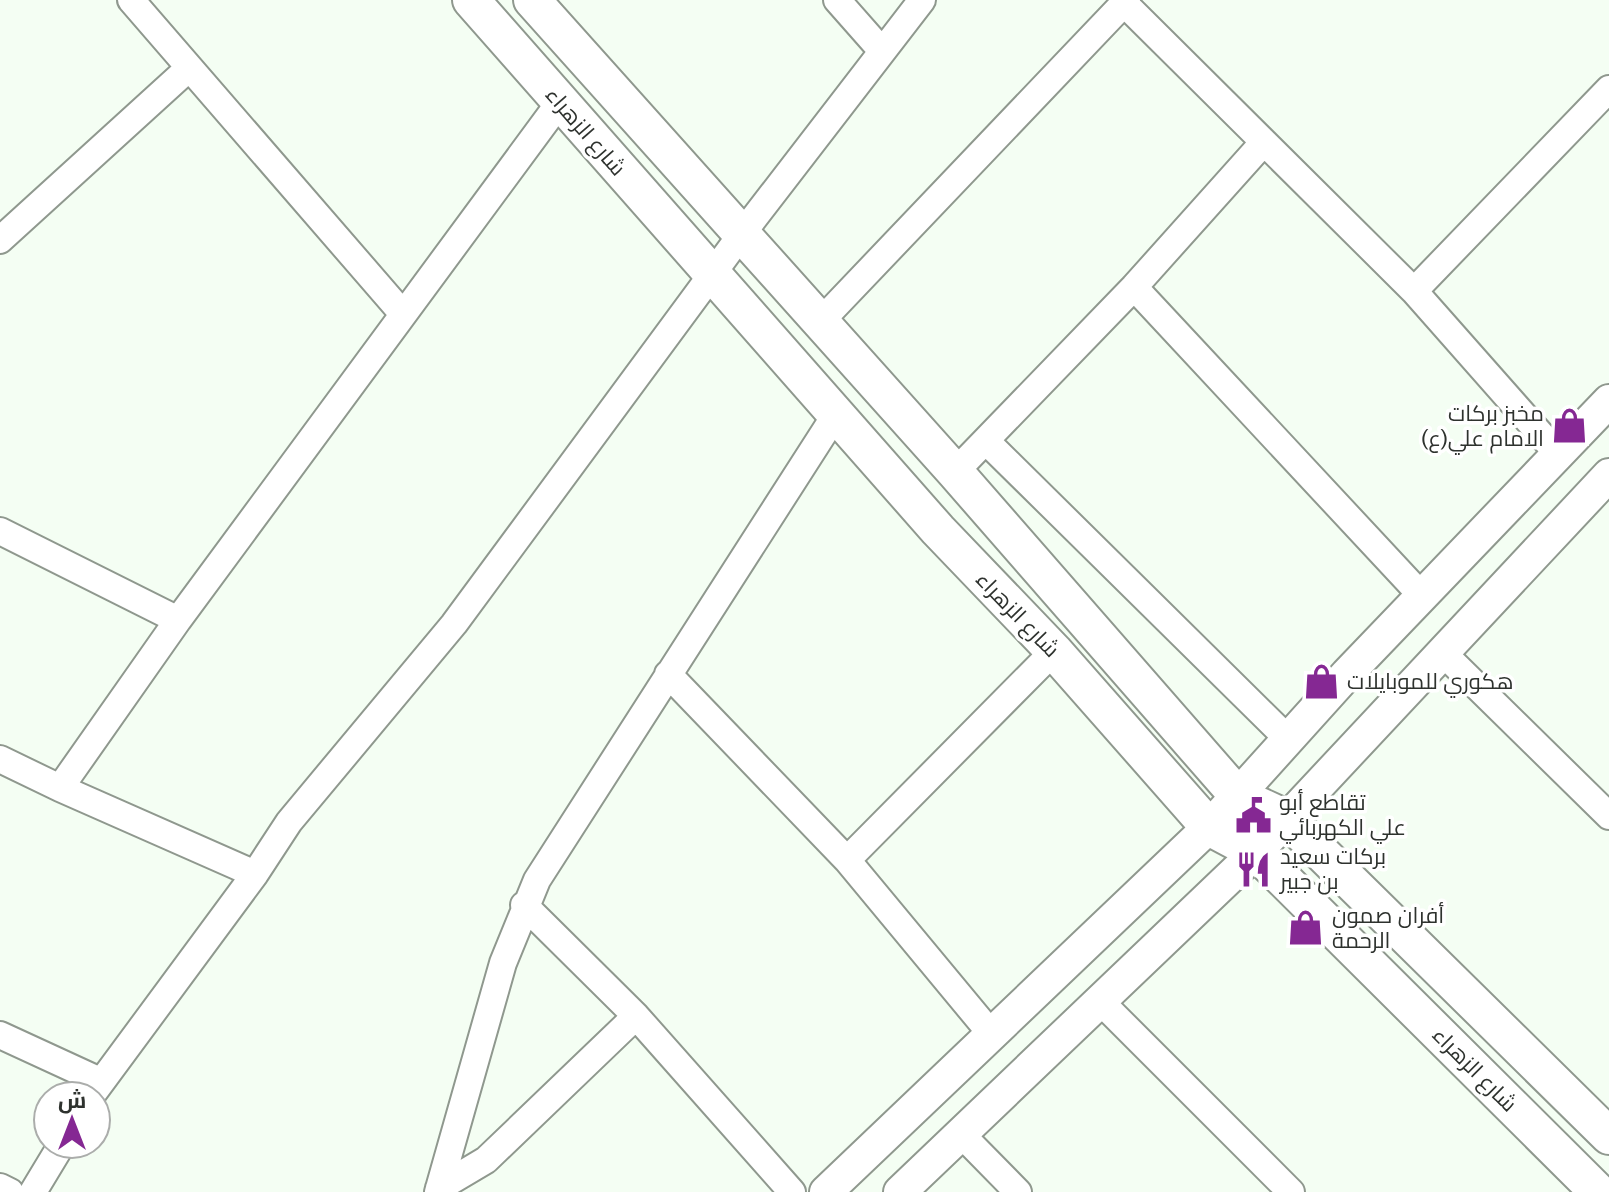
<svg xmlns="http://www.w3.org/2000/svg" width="1609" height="1192" font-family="'Roboto Serif',Cairo,serif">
<rect width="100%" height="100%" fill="#f4fef3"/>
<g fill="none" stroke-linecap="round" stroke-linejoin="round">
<defs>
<path id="minor" d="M131,0L403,314
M837,0L882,51
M1124,3L1414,291L1558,454
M0,240L189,68
M1134,287L1422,596
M1414,291L1609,89
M820,322L1127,0
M986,441L1287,738
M955,472L1134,287L1263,143
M0,531L178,620
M1442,652L1609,816
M668,674L847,860L993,1036
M0,759L60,788L255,874
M60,788L178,620L560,102
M847,860L1054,651
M524,905L636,1016L792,1192
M1100,1001L1291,1192
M0,1035L100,1081
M91,1096L255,874L289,822L454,624L741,235L922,0
M961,1134L1018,1192
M0,1187L10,1192
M439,1188L486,1160L636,1016
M33,1192L62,1144
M438,1192L503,963L537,880L836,414"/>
<path id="tertiary" d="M826,1192L1209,827L1347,674L1609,401
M900,1192L1256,852L1609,475"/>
<path id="secondary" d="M471,0L938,530L1054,651L1209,827L1256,852L1598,1192
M532,0L955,472L1238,796L1286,818L1609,1136"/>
</defs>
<use href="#minor" stroke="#8f988e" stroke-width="30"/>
<use href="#tertiary" stroke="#8f988e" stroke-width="36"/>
<use href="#secondary" stroke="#8f988e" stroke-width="40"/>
<use href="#minor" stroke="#fff" stroke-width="26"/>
<use href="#tertiary" stroke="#fff" stroke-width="32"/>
<use href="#secondary" stroke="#fff" stroke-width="36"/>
</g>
<defs>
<symbol id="shop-bare" viewBox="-9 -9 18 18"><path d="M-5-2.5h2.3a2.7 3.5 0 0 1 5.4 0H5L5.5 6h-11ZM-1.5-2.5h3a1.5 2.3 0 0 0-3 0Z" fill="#852893" stroke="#fff" stroke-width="2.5" paint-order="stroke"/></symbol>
<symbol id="civic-bare" viewBox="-9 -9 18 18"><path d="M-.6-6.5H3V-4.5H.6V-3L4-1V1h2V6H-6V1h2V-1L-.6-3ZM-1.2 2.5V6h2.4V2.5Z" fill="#852893" stroke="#fff" stroke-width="2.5" paint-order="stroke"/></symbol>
<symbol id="restaurant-bare" viewBox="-9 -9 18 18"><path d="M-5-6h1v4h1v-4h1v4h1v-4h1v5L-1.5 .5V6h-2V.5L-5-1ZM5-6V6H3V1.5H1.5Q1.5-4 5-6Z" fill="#852893" stroke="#fff" stroke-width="2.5" paint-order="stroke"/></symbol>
</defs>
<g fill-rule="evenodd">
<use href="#shop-bare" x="1544" y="400" width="51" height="51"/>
<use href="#shop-bare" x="1296" y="656" width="51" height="51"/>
<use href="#civic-bare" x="1228" y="790" width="51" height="51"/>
<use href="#restaurant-bare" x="1228" y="844" width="51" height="51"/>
<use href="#shop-bare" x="1280" y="902" width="51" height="51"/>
</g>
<g text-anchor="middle" stroke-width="7" stroke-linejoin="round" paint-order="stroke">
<g font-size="22" fill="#2e322e" stroke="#fff">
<text transform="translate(586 131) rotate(49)" y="8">شارع الزهراء</text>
<text transform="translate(1018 614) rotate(46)" y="8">شارع الزهراء</text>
<text transform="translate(1475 1069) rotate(45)" y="8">شارع الزهراء</text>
</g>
<g font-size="22" fill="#2e322e" stroke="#fff" text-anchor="start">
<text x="1544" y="421" text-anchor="end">مخبز بركات<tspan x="1544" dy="25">الامام علي(ع)</tspan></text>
<text x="1347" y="689">هكوري للموبايلات</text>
<text x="1279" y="810">تقاطع أبو<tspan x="1279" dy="25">علي الكهربائي</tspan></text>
<text x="1280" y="864">بركات سعيد<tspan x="1280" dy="25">بن جبير</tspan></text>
<text x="1332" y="923">أفران صمون<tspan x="1332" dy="25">الرحمة</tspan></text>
</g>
</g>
<g transform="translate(72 1120)"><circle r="38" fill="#ffffff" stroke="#abadab" stroke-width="2"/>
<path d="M0-6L14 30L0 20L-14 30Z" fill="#852893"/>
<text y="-12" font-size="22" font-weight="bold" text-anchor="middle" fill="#2e322e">ش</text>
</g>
</svg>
